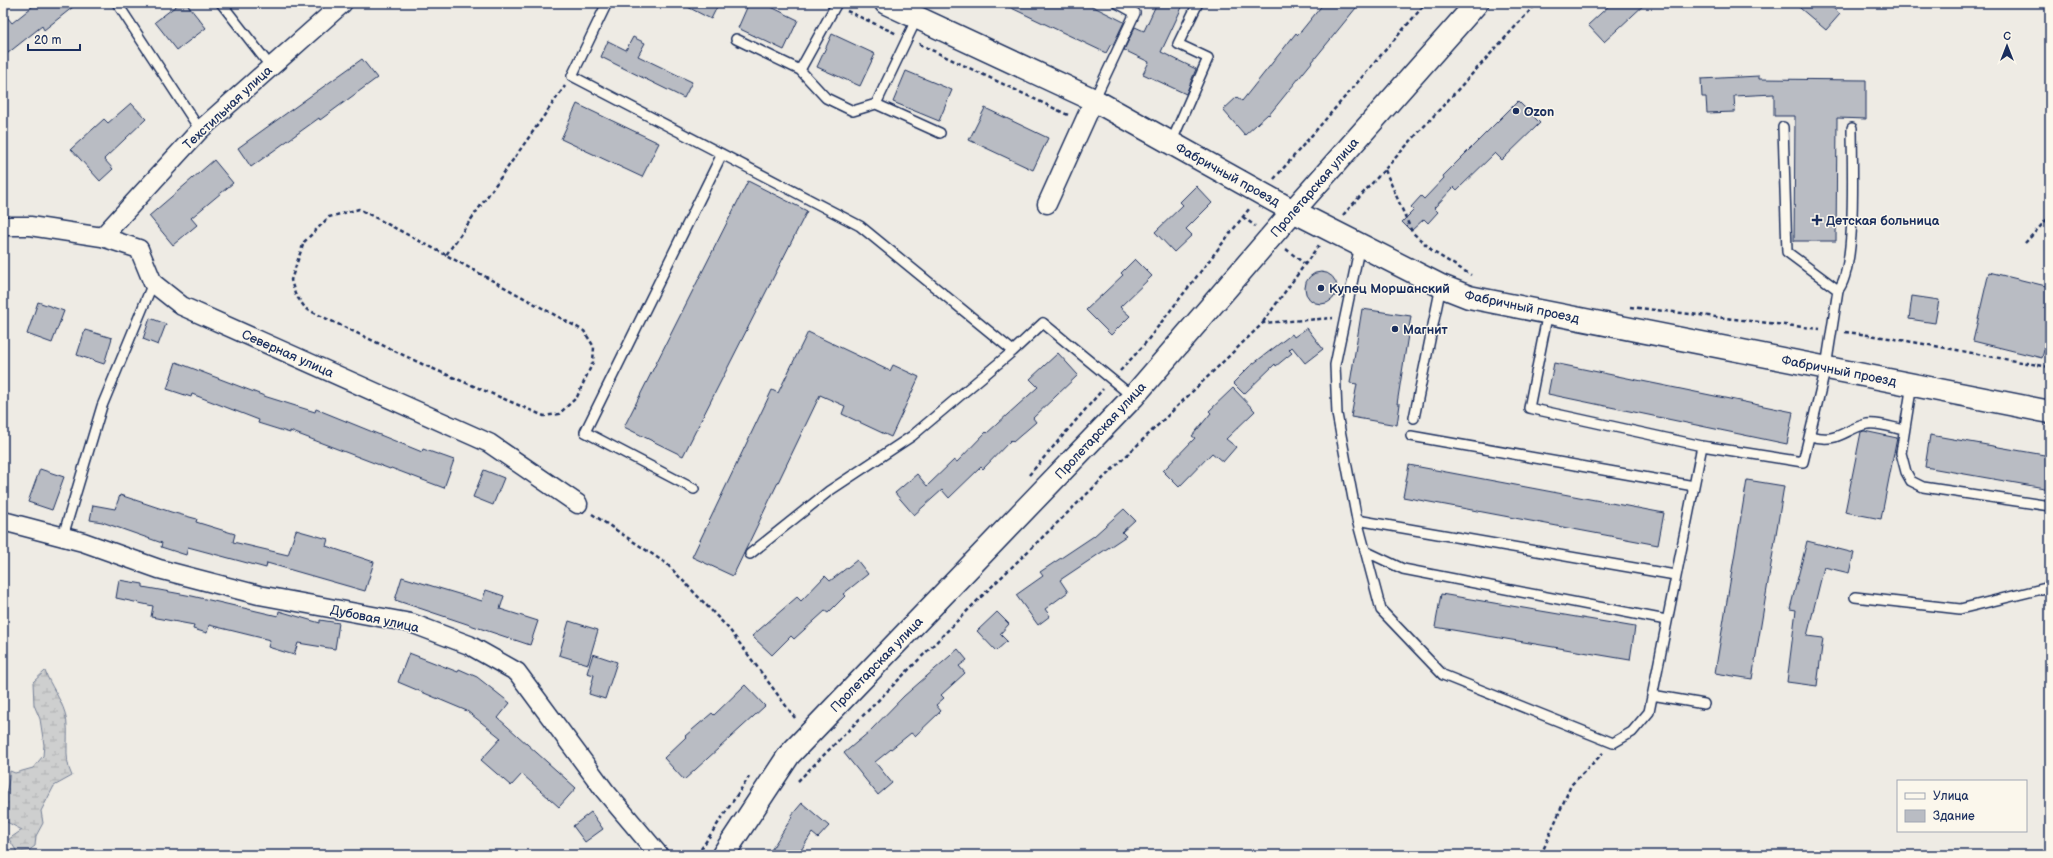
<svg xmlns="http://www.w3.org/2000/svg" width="2053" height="858" font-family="'Balsamiq Sans',sans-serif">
<defs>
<pattern id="wetland-marsh" width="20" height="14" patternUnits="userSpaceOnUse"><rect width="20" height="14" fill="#cecfcf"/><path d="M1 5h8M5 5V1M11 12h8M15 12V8" fill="none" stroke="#b0b2b4"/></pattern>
</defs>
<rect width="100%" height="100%" fill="#eeebe4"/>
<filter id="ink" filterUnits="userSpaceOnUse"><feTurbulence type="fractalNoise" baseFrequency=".025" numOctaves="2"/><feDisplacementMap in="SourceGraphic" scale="8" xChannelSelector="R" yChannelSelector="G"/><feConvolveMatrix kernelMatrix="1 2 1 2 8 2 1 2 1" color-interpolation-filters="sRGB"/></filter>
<g filter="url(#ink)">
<path fill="url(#wetland-marsh)" stroke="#747f96" d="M45,671C50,685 61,699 65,713C71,734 62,756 72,776L54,786L41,811L43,823L36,836L35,846L28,851L17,852L9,839L22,830L5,821C0,800 9,791 10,771L15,773L33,768L43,756L44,745L40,719L34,705L33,682Z"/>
<path fill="#b9bcc3" stroke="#1b2f5e" d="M37,3H78L44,30L42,26L3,57V12L12,23Z
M180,3H186L206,28L177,50L155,22Z
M680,3H719L711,19Z
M749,3H763L798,20L784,50L738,28Z
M1001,3H1086L1124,22L1113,45L1111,44L1106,53Z
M1157,3H1184L1161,52L1196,69L1186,94L1143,74L1149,62L1124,50L1135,27L1144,31Z
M1324,3H1360L1269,115L1268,114L1245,135L1223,110L1237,97L1242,101L1296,33L1298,35Z
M1612,3H1646L1604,42L1588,25Z
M1794,3H1827L1840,14L1826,30Z
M832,34L875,54L860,86L817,67Z
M633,37L645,43L638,56L692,82L684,98L601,57L608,41L626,50Z
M362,59L377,78L320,120L319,118L251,167L238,148Z
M906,71L952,90L939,121L893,102Z
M1759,76V79L1866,80V119L1837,118L1836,241H1794L1795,116H1774V94L1734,96L1735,112L1707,113L1706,97H1702L1701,79Z
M1518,101L1540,123L1502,160L1495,153L1457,190L1454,187L1434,208L1438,212L1428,223L1424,219L1411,231L1402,222L1414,210L1411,207L1421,196L1424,199L1444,178L1443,176Z
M131,103L146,119L104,159L113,169L100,181L71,149L104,119L108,123Z
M577,104L659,143L642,177L561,139Z
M985,108L1048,138L1033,170L969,140Z
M214,160L233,183L191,218L197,225L173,245L149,216Z
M748,181L807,211L683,456L624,427Z
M1196,186L1212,203L1186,229L1192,235L1174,252L1155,232L1183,205L1180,202Z
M1135,259L1152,276L1120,307L1130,316L1111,335L1086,310L1123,275L1121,273Z
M1989,272L2050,287V326L2042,358L1973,341Z
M1305 288a16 16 0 1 1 32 0a16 16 0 1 1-32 0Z
M1912,296L1939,300L1935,323L1909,319Z
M38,302L64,311L52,343L27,334Z
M1362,309L1411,316L1397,404H1400L1397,425L1351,417L1357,384L1350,383Z
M150,318L166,324L158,345L143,339Z
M1307,328L1323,349L1305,363L1292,347L1289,350L1292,353L1276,366L1275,364L1244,394L1233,383L1249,367L1292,334L1294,337Z
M85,330L112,338L104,364L77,355Z
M808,332L890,371L893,365L919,377L891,437L842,414L845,406L820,395L733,576L692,557L772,390L778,393Z
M1058,353L1078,375L1033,418L1036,422L1013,442L1011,440L983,469L981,467L949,498L942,490L914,515L895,493L917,474L927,486L954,460L957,462L986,432L987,433L1038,387L1030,379Z
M176,362L267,397L315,412L316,409L422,452L423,449L454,460L444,488L391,468L390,469L290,431V433L258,423L259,420L192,394L191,397L167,389Z
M1554,363L1793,412L1787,444L1548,394Z
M1233,388L1255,411L1226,439L1236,447L1223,462L1212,453L1179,487L1163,471L1195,438L1192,436L1211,413L1209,411Z
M1864,431L1897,438L1881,519L1845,512L1861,432Z
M1930,435L2050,456V489L1925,467Z
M1409,465L1664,513L1658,545L1403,497Z
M40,469L64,477L52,510L28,502Z
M484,470L504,478L493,505L473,497Z
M1747,480L1784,486L1752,679L1715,673Z
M120,495L171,512L197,519L196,522L235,534L233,542L288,555L296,530L328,539L326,546L374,562L365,591L267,563L266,568L188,547L186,555L161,547L162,543L102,522L90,520L93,505L115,509Z
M1124,509L1135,520L1122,532L1126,536L1060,580L1068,592L1045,609L1050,616L1038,625L1016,595L1043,576L1040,572L1094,536Z
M1807,541L1854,553L1849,573L1824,567L1807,636L1823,638L1817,686L1787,682L1796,610L1790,609Z
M857,560L868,574L843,594L845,596L828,613L825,611L794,639L791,636L772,655L752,636L797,597L801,601L825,576L830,581Z
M402,577L482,601L486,590L504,596L500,609L538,621L530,645L395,600Z
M119,580L143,584V587L192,596L278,616L279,611L320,623V620L339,623L335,649L298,643L294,655L268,647L270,640L209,625L207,633L193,629L194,625L151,617L153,606L116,598Z
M1441,594L1635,627L1630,660L1435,627Z
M997,612L1009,624L1000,634L1007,641L996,651L977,631Z
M569,621L598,630L588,664L559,655Z
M958,649L967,660L959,666L965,673L941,695L944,698L936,705L941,711L915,736L911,733L875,762L892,783L878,795L844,753L869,732L904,696Z
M409,653L458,672L459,669L477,677L510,703L498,718L576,788L559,807L522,774L511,786L481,760L501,738L467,711L398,682Z
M593,654L617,662L605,699L589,694L594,675L587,673Z
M745,685L765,706L684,780L664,758L686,737L685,736L712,713L714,715Z
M802,803L829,826L818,838L812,833L798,855H768L792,817L791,816Z
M591,812L603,829L585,842L573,826Z"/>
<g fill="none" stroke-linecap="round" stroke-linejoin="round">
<defs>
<path id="service" d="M117,3L200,130
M221,3L271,67
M607,3L572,76L860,226L1013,351L1043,323L1133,397
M736,39L800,70L826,98L853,111L876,104L940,133
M800,70L837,3
M1094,100L1135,13L1117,3
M876,104L917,18
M1783,127L1787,252L1838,290
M1171,143L1208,58L1178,44L1198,3
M1360,245L1335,365L1337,414L1357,520L1381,610L1443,675L1613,743L1632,732L1649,712L1702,446L1803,462L1826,367L1838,290C1857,269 1852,160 1852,128
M1548,312L1529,408L1702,446
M1912,384L1901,453L1906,472L1911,481L1923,487L2050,506
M1414,418L1441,286
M1411,436L1694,486
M1810,436C1839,444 1844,429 1867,424C1879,422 1893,428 1904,430
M694,489L585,432L722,154
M1357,520L1675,575
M63,536L102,406L153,283
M1365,551L1403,569L1666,620
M750,554L829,491L912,436L1013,351
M1855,597L1960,609L2050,587
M1652,695L1704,704"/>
<path id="minor" d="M1047,204L1094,100
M3,226H30L102,237L139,249L153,283L182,306L489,443L578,504
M102,237L200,130L343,3
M3,521L83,542L159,569L259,595L411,623L469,645L517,672L605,791L659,855"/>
<path id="tertiary" d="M886,3L1094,100L1293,211L1441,286L1469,297L2050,412"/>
<path id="secondary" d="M723,855L789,755L1133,397L1293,211L1477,3"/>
</defs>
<use href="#service" stroke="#1b2f5e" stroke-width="12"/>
<use href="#minor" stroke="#1b2f5e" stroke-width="21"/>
<use href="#tertiary" stroke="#1b2f5e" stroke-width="25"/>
<use href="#secondary" stroke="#1b2f5e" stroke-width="25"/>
<path stroke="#1b2f5e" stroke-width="2.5" stroke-dasharray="4 3" stroke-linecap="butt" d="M847,11L897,34
M919,44L1068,115
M1385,170L1412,232L1435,253L1471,275
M1274,179L1426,3
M1343,215L1537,3
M1243,217L1255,226
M2025,243L2050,216
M1286,249L1306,265
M446,255L359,209L329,217L304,242L291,280L295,294L306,309L422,364L544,416L559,414L577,397L593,362L594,347L584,331L446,255L565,86
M1630,307L1820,329
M1263,322L1319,245
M1845,332C1914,340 1982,356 2050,367
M1120,371L1143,346L1249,209
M1029,475L1103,389
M592,514L667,564L729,629L795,718
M798,781L983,595L1263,323L1333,318
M697,855L749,777
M1541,855L1571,785L1603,753"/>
<use href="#service" stroke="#fbf7ec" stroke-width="9"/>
<use href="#minor" stroke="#fbf7ec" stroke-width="18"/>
<use href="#tertiary" stroke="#fbf7ec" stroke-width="22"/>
<use href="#secondary" stroke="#fbf7ec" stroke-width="22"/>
</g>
</g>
<g fill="#1b2f5e" stroke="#fbf7ec" stroke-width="1.5">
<circle cx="1516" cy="111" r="4"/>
<path d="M1815 214h4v4h4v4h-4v4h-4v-4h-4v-4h4z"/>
<circle cx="1321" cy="288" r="4"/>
<circle cx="1395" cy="329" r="4"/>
</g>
<g text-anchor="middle" stroke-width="3" stroke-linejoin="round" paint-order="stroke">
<g font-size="13" fill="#1b2f5e" stroke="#fbf7ec">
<text transform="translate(227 107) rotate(-43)" y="5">Техстильная улица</text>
<text transform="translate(1228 174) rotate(29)" y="5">Фабричный проезд</text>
<text transform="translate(1314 187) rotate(-49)" y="5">Пролетарская улица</text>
<text transform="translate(1522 306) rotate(12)" y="5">Фабричный проезд</text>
<text transform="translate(288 353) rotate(24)" y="5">Северная улица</text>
<text transform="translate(1839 370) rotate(11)" y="5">Фабричный проезд</text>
<text transform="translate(1100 430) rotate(-47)" y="5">Пролетарская улица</text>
<text transform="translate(375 618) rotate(12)" y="5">Дубовая улица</text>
<text transform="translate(876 664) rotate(-46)" y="5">Пролетарская улица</text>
</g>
<g font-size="13" font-weight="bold" fill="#1b2f5e" stroke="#fbf7ec" text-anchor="start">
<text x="1524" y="116">Ozon</text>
<text x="1826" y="225">Детская больница</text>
<text x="1329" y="293">Купец Моршанский</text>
<text x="1403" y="334">Магнит</text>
</g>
</g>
<rect width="2053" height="858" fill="none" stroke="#fbf7ec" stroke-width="16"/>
<rect x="8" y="8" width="2037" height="842" fill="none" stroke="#1b2f5e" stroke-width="1.5" filter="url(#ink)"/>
<rect x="1897" y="780" width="130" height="52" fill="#fbf7ec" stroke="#a1a7b3"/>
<rect x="1905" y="793" width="20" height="6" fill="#fbf7ec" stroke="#a1a7b3"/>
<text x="1933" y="800" font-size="12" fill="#1b2f5e">Улица</text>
<rect x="1905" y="810" width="20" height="12" fill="#b9bcc3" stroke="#a1a7b3"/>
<text x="1933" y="820" font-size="12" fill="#1b2f5e">Здание</text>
<g transform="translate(2007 46)" stroke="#fbf7ec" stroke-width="3" paint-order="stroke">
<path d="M0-3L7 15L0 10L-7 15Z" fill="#1b2f5e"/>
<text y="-6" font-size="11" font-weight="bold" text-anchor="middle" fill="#1b2f5e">С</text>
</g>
<path d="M28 44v6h52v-6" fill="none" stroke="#1b2f5e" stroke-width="2"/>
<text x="34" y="44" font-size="12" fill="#1b2f5e" stroke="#fbf7ec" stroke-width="3" paint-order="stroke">20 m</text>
</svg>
